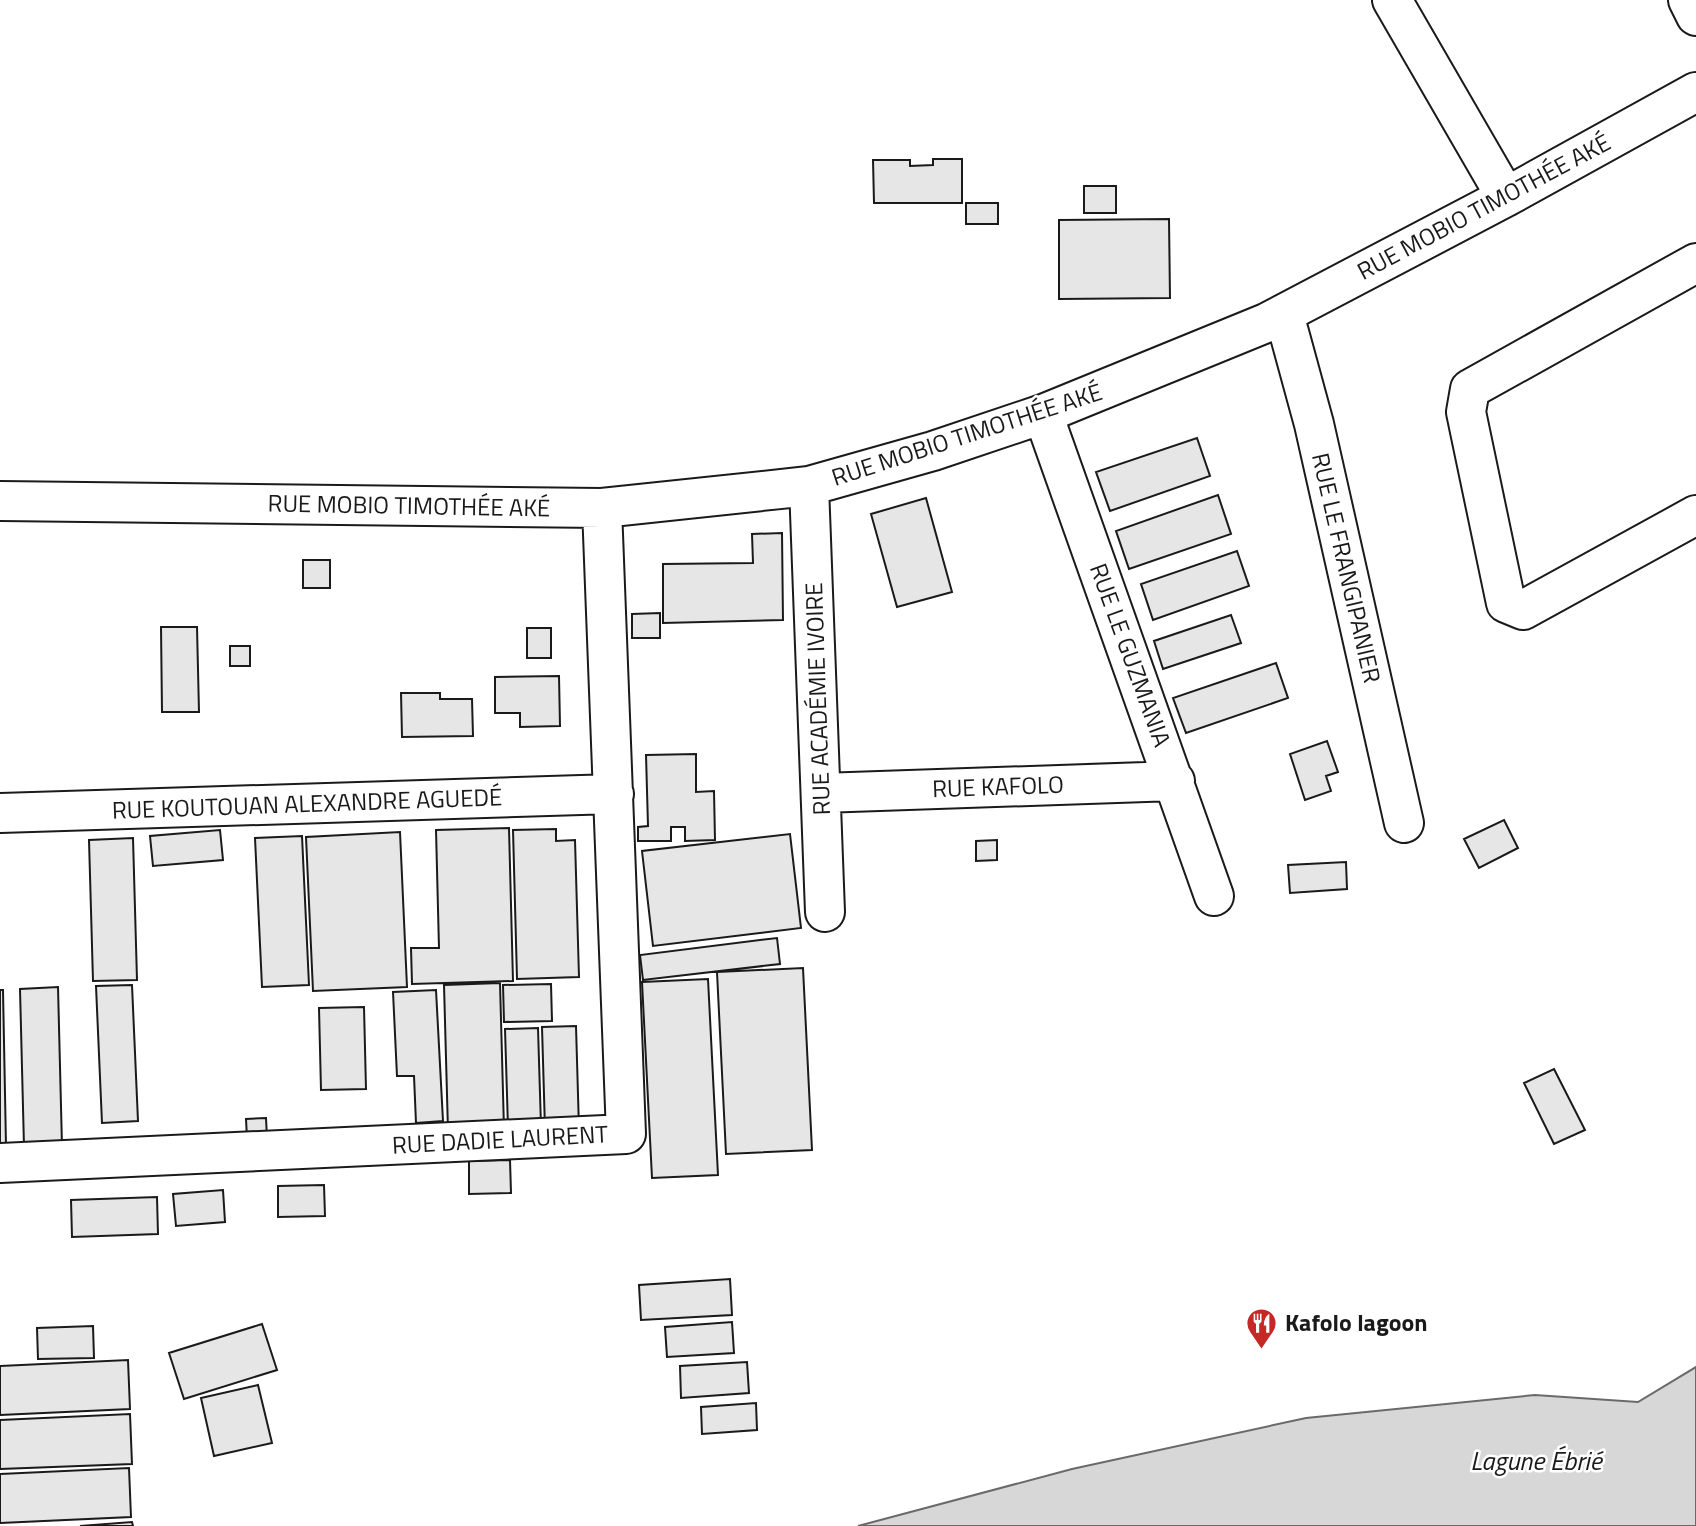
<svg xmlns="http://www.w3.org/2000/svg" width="1696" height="1526" font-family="'Titillium Web',sans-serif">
<rect width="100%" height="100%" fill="#fff"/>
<path fill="#d7d7d7" stroke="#6a6a6a" stroke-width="2" d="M1696,1367V1526H858L1072,1469L1306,1418L1535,1395L1638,1402Z"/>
<path fill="#e6e6e6" stroke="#1a1a1a" stroke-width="2" d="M933,159H962V203H874L873,160H910V166L933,165Z
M1084,186H1116V213H1084Z
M966,203H998V224H966Z
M1169,219L1170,298L1059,299V220Z
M1197,438L1210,476L1110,511L1096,472Z
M1218,495L1231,534L1129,569L1116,531Z
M926,498L952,592L897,607L871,514Z
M782,533L783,620L663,623V564L753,563L752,534Z
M1237,551L1249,586L1153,620L1141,584Z
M303,560H330V588H303Z
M660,613V638H632V614Z
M1231,615L1241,643L1163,669L1154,641Z
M161,627H197L199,712H162Z
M527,628H551V658H527Z
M230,646H250V666H230Z
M1276,663L1288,698L1186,733L1173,698Z
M559,676L560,726L520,727V713H495V677Z
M401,693H440V699H472L473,736L402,737Z
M1327,741L1338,772L1326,776L1331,791L1305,800L1290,754Z
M696,754V792L714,791L715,840L685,841V827H671V841H638V827L648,826L646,755Z
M1504,820L1518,848L1479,868L1464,839Z
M509,828L513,981L412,984L411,948H439L436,830Z
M556,829V841L575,840L579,977L517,979L513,830Z
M220,830L223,860L153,866L150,836Z
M400,832L407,987L313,991L306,837Z
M790,834L801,928L653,946L642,851Z
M302,836L309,985L262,987L255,838Z
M133,838L137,980L93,981L89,840Z
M997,840V860L976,861V841Z
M1346,862L1347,889L1290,893L1288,865Z
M777,938L780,964L643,980L640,955Z
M803,968L812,1150L726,1154L717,972Z
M708,979L718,1175L652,1178L642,982Z
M500,983L504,1129L448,1131L444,985Z
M551,984L552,1021L504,1022L503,985Z
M132,985L138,1121L102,1123L96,986Z
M58,987L62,1146L24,1147L20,989Z
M0,990H3L6,1146H0Z
M436,990L443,1121L416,1123L414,1076H397L393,992Z
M364,1007L366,1089L321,1090L319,1008Z
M576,1026L579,1129H545L542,1027Z
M538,1028L541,1126L508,1128L505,1029Z
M1554,1069L1585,1130L1554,1144L1524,1083Z
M266,1118L267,1138H247L246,1119Z
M510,1160L511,1193L469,1194V1161Z
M324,1185L325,1216L278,1217V1186Z
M223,1190L225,1222L176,1226L173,1194Z
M157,1197L158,1234L72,1237L71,1200Z
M730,1279L732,1315L641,1320L639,1285Z
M732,1322L734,1353L667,1357L665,1327Z
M262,1324L277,1370L184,1399L169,1353Z
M93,1326L94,1358L38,1359L37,1328Z
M128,1360L130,1409L0,1415V1366Z
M747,1362L749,1393L681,1398L680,1366Z
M258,1385L272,1443L214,1456L201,1398Z
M756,1403L757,1430L702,1434L701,1407Z
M130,1414L132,1464L0,1469V1420Z
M129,1468L131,1517L0,1523V1474Z
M132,1522L133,1526H80Z"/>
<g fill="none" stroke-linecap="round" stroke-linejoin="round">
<defs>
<path id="minor" d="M1392,0L1506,197
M1688,0L1696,16
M1696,263L1470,389L1466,412L1506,603L1523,610L1696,515
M1284,314L1314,424L1404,823
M1043,414L1214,896
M809,486L825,912
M0,501L602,508L809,486L933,451L1043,414L1266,323L1506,197L1696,92
M821,793L1175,781
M0,813L614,794
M0,1163L626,1134L602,508"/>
</defs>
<use href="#minor" stroke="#1a1a1a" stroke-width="42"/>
<use href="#minor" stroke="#fff" stroke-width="38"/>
</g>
<defs>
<symbol id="restaurant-pin" viewBox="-11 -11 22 30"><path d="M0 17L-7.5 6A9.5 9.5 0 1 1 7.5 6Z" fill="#c62828" stroke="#fff"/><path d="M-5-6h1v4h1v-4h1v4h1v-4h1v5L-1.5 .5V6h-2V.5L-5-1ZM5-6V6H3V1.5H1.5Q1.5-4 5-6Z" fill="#fff"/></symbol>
</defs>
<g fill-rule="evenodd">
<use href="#restaurant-pin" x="1244" y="1306" width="35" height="47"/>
</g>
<g text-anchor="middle" stroke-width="5" stroke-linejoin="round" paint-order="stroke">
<g font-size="24" fill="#1a1a1a" stroke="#fff">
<text transform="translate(1484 207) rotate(-28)" y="8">RUE MOBIO TIMOTHÉE AKÉ</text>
<text transform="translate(967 435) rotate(-18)" y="8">RUE MOBIO TIMOTHÉE AKÉ</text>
<text transform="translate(409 506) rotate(1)" y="8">RUE MOBIO TIMOTHÉE AKÉ</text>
<text transform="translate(1346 568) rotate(77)" y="8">RUE LE FRANGIPANIER</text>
<text transform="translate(1130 655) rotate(70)" y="8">RUE LE GUZMANIA</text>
<text transform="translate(818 699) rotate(-92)" y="8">RUE ACADÉMIE IVOIRE</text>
<text transform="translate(998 787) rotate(-2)" y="8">RUE KAFOLO</text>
<text transform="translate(307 804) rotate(-2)" y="8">RUE KOUTOUAN ALEXANDRE AGUEDÉ</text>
<text transform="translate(500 1140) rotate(-3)" y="8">RUE DADIE LAURENT</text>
</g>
<g font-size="24" font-weight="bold" fill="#1a1a1a" stroke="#fff" text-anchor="start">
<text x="1285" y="1331">Kafolo lagoon</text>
</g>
<g font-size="26" font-style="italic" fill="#1a1a1a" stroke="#fff">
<text x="1536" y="1470">Lagune Ébrié</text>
</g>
</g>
</svg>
